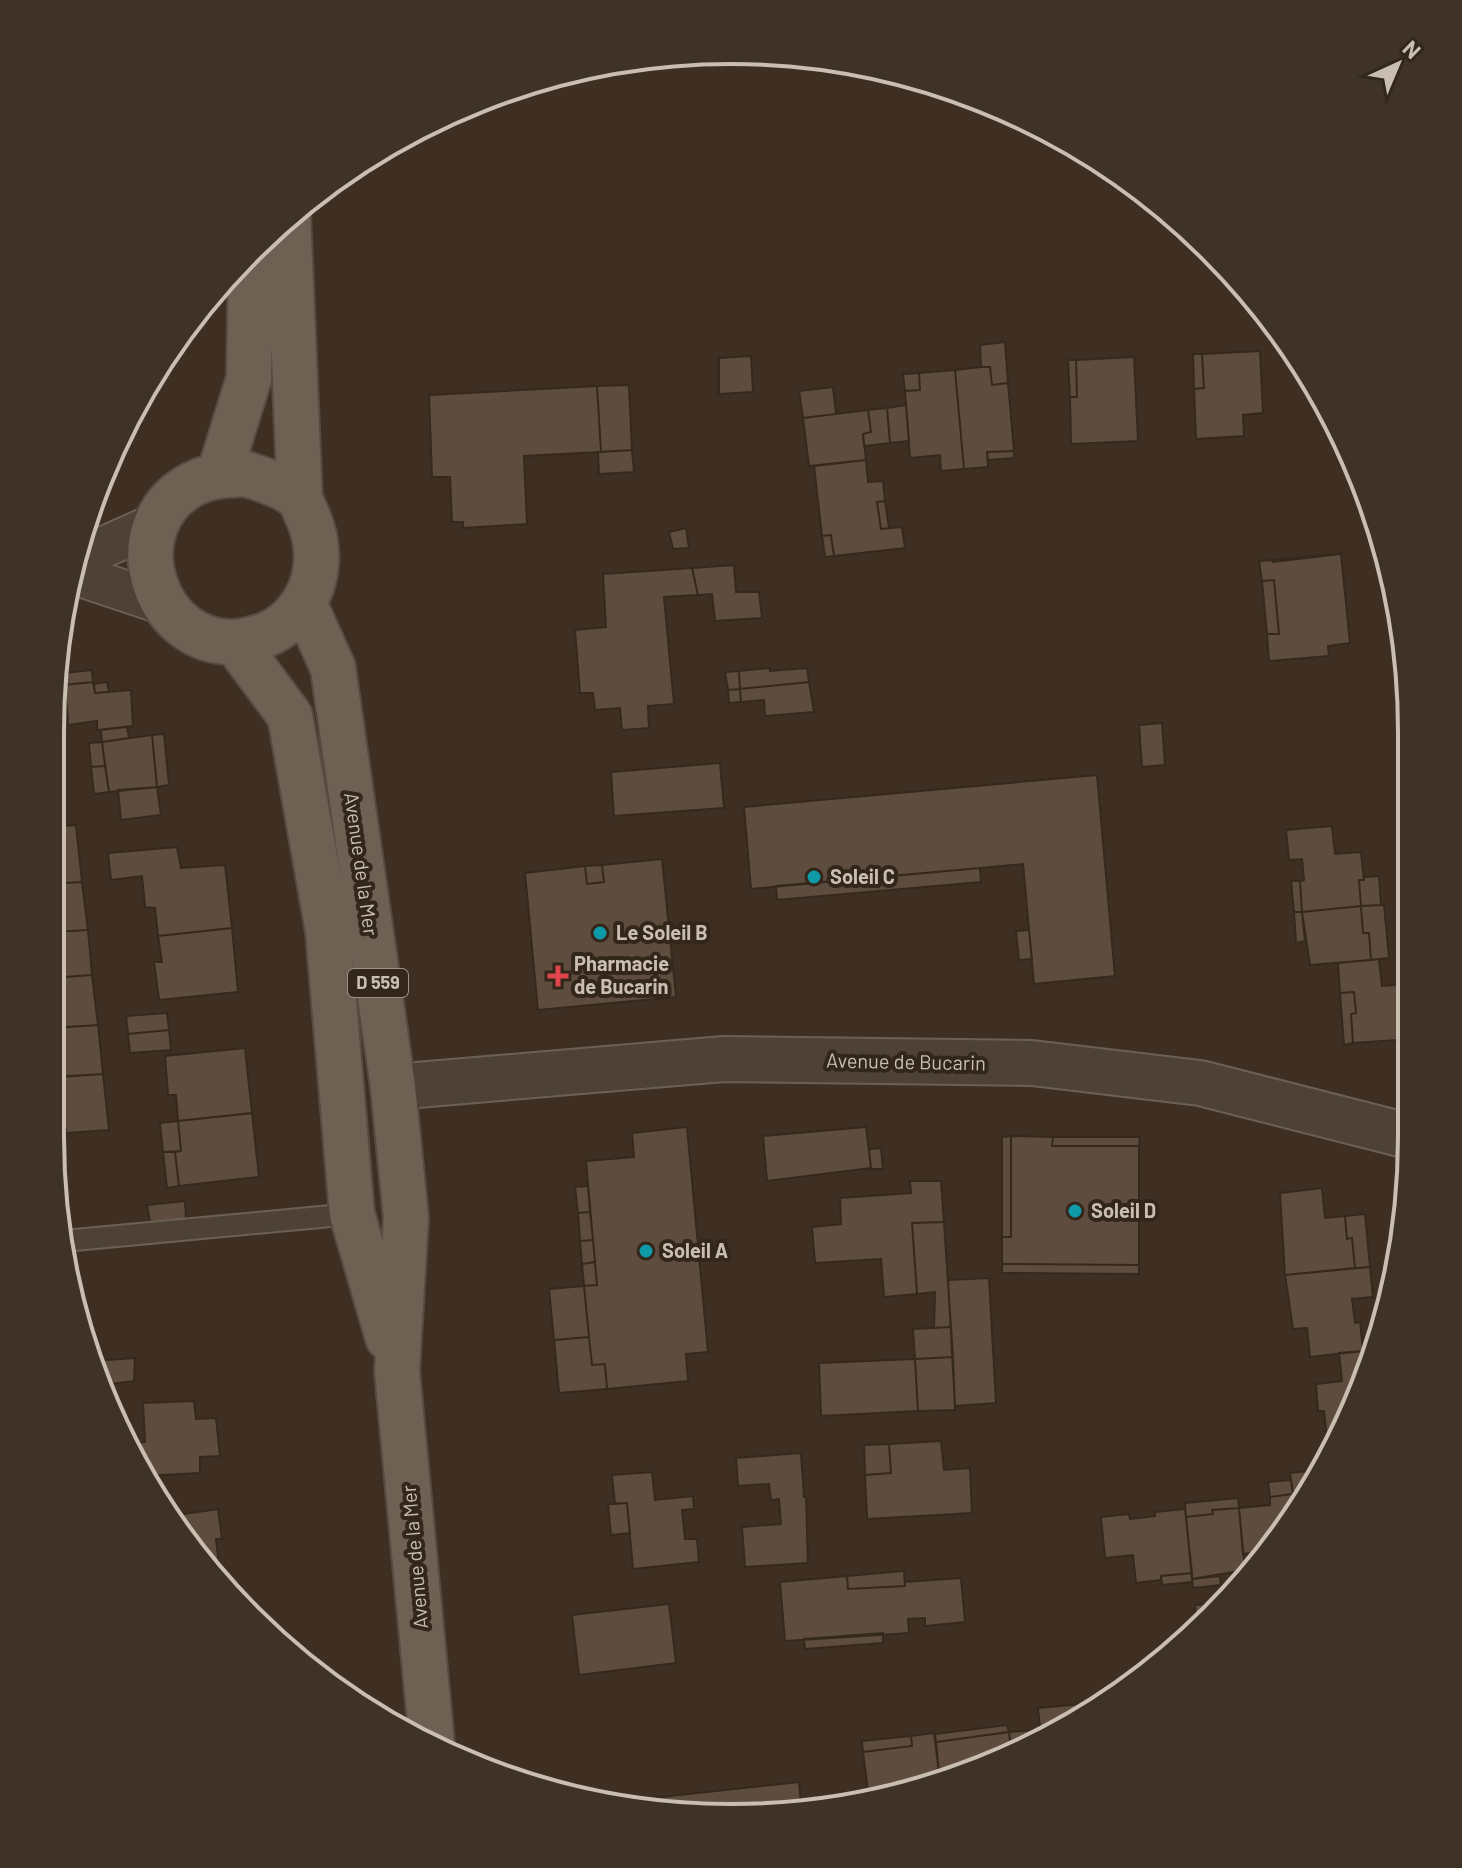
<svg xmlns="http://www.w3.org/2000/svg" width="1462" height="1868" font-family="Barlow,sans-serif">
<rect width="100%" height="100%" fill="#3f2f22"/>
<path fill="#5e4d3e" stroke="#35291d" stroke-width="2" d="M1005,342L1008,383L992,385L990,367H981L980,345Z
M1260,351L1263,413L1243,415L1244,436L1196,439L1194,389L1204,388L1202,354Z
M1193,354H1202L1204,388L1194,389Z
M751,356L753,392L719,394V358Z
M1134,357L1138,441L1071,444L1070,397H1077L1076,360Z
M1068,360H1076L1077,397H1070Z
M981,367H990L992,385L1008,383L1014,451L987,452L988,467L964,469L955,370Z
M955,370L964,469L941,471L940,455L910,458L905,391L920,390L919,373Z
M919,373L920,390L905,391L903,374Z
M629,385L632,450L601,452L597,386Z
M597,386L601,452L524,456L527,524L463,528V522H452L450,477H432L429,395Z
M833,387L836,414L803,418L799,391Z
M906,405L909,441L890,443L887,408Z
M887,408L890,443L864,446L863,434L871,432L868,410Z
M868,410L871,432L863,434L866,460L809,466L803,418Z
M632,450L634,472L599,474L598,452Z
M1014,451V458L988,460L987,452Z
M866,460L868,482L883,481L885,501L877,502L881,529L902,527L905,548L834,556L831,535L822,536L814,466Z
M885,501L889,528L881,529L877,502Z
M686,528L689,548L673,549L669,532Z
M831,535L834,556L825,557L822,536Z
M1342,553L1341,554L1273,562V560Z
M1341,554L1350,643L1328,646L1329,656L1269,661L1267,634H1279L1274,580L1262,581L1259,561L1273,560V562Z
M734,565L736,592H759L762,618L715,621L712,594L698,595L692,568Z
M692,568L698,595L664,597L674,704L648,706L649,728L622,730L620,708L595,710L593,693H580L575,630L606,627L603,574Z
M1274,580L1279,634H1267L1262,581Z
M770,668V671L807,668L809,682L740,689L739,671Z
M63,670L68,719L51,721V687L55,671Z
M92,670L93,682L64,685V673Z
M739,671L740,689L728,690L725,672Z
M93,682L95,693L131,690L133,726L97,730V721L68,725L64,685Z
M107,682L109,692L95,693L94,684Z
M809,682L814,712L765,716L764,700L741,702L740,689Z
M740,689L741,702L729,703L728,690Z
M1162,723L1165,765L1142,767L1139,725Z
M127,727L129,738L102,742L101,730Z
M164,734L169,785L157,787L152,735Z
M152,735L157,787L109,792L102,742Z
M102,742L105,766L91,767L89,743Z
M720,763L724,808L614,816L611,772Z
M105,766L109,792L94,794L91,767Z
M1097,775L1115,976L1034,984L1023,864L751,889L744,807Z
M157,787L161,815L121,820L118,790Z
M76,825L82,882L51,884V827Z
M1332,826L1335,854L1361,852L1364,880H1359L1361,906L1302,912L1300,881L1304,880L1302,859L1289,860L1286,830Z
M177,847L181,868L225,865L232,928L158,936L155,908L145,907L142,876L111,880L108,853Z
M662,859L676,997L538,1010L525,873L585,866L587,884L604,882L602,865Z
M602,865L604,882L587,884L585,866Z
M980,868L981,882L777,900L776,886Z
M1379,876L1381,905L1361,906L1359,880H1364V877Z
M1291,881H1300L1302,912H1294Z
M82,882L88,930L51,932V884Z
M1381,905H1384L1389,958L1371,960L1369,933H1363L1361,906Z
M1361,906L1363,933H1369L1371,960L1310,965L1302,912Z
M1294,912H1302L1305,941L1296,943Z
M232,928L238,992L159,1000L154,962H162L158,936Z
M88,930L92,975L51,978V932Z
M1029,930L1032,959L1019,960L1016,931Z
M1379,959L1382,986L1411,984L1412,1039L1353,1043L1351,1014L1356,1013L1354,992L1340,993L1338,963Z
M92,975L98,1025L53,1028L51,978Z
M1354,992L1356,1013L1351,1014L1353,1043L1344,1045L1340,993Z
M167,1013L169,1030L128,1034L126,1016Z
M98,1025L103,1074L60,1077L59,1060H50V1028Z
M169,1030L171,1050L130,1053L128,1034Z
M245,1048L252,1113L178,1121L176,1095H168L165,1056Z
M103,1074L109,1130L66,1133L64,1113L53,1112L50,1077Z
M252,1113L259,1177L179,1186L175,1152L181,1151L178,1121Z
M178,1121L181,1151L163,1152L160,1123Z
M687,1127L708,1352L686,1354L688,1381L607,1389L605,1364L592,1365L589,1337L584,1286L597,1285L586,1161L634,1157L632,1133Z
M866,1127L871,1168L767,1181L763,1136Z
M1011,1136V1237H1002V1137Z
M1011,1136L1053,1137L1052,1146H1139V1265L1002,1264V1237H1011Z
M1053,1137H1140L1139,1146H1052Z
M881,1148L883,1169H871L869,1149Z
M163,1152H175L179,1186L167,1188Z
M910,1181H941L944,1222L912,1223L917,1294L884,1297L881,1259L815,1263L812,1227L841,1224L840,1198L911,1193Z
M588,1186L590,1212L578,1213L575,1187Z
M1322,1188L1325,1218L1345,1216L1347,1239L1352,1238L1355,1268L1285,1275L1280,1193Z
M185,1201L186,1220L150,1222L147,1205Z
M590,1212L593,1240L580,1241L578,1213Z
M1365,1214L1370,1267L1355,1268L1352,1238L1347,1239L1345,1216Z
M944,1222L951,1327L934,1328L935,1292L917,1294L912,1223Z
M593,1240L595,1262L582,1264L580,1241Z
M595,1262L597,1285L584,1286L582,1264Z
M1002,1264L1139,1265V1274L1002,1273Z
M1370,1267L1373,1297L1352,1299L1355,1323L1360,1322L1363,1351L1310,1357L1307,1328L1293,1329L1285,1275Z
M989,1278L996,1403L955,1406L948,1280Z
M584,1286L589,1337L554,1340L549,1289Z
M951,1327L953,1357L915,1359L913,1329Z
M589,1337L592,1365L605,1364L607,1389L559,1393L554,1340Z
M1375,1350L1360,1398L1339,1437L1327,1439L1324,1411H1318L1316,1384L1342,1381L1339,1353Z
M953,1357L955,1410L918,1411L915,1359Z
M135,1358L134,1381L103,1385L93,1361Z
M915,1359L918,1411L821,1416L819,1363Z
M194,1401L196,1419L216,1418L220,1456L200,1457V1473L141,1476L127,1443L145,1442L143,1403Z
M941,1441L944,1470L970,1468L972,1513L867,1519L865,1475L891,1473L889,1444Z
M889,1444L891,1473L865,1475L864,1445Z
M801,1453L804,1497H806L808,1563L745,1567L742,1527L781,1524L779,1499L771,1500L769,1484L738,1486L736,1458Z
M1322,1470L1297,1516L1266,1551L1243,1554L1239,1508L1270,1505V1497L1293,1494L1290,1473Z
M652,1472L655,1500L693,1496L694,1509L682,1510L685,1539H697L699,1562L633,1569L627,1503L615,1504L612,1475Z
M1291,1480L1293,1494L1270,1497L1268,1482Z
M1238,1498L1239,1508L1212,1510L1213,1514L1186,1517L1185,1503Z
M627,1503L630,1533L611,1535L608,1504Z
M1239,1508L1245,1570L1192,1579L1186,1517L1213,1514L1212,1510Z
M218,1509L222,1539H216L221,1582L171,1516Z
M1185,1509L1192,1573L1161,1576V1580L1136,1583L1133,1555L1105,1558L1101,1517L1129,1514L1130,1519L1155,1516V1512Z
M904,1571L905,1586L848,1589L847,1576Z
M1192,1573V1582L1162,1585L1161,1576Z
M847,1576L848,1589L905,1586V1582L961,1578L965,1622L925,1626V1618L908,1619L909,1633L785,1641L780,1582Z
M1220,1576L1221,1585L1193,1588L1192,1579Z
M1221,1603L1205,1620L1196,1621L1195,1605Z
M669,1604L676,1663L579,1675L572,1615Z
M883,1633V1643L805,1649L804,1639Z
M1111,1698L1085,1717L1083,1701Z
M1083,1704L1085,1717L1073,1719L1072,1727L1041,1739L1038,1708Z
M1007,1725L1009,1732L936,1742L935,1734Z
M1034,1730L1035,1742L1011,1752L1009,1732Z
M1009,1732L1011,1752L940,1781L936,1742Z
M934,1733L940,1781L908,1795L869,1800L863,1752L912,1746L911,1736Z
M911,1736L912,1746L863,1752L862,1741Z
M799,1782L801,1804L810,1803V1808L731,1818L653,1808L652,1798Z"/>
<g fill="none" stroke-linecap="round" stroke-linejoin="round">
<defs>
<path id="service" d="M64,1241L352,1214"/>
<path id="minor" d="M77,559L156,524
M74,574L164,604"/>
<path id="tertiary" d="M393,1087L724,1059L1032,1063L1200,1083L1412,1137"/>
<path id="primary" d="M288,214L300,500
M246,474C263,480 288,486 300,500C303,504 305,512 308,517C322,550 319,586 296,613C281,630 265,637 243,641C155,654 113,526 193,484C210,475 227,475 246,474Z
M219,475L249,378L251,252
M304,603L333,668L393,1087L406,1218L397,1371L432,1744
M235,642L290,716L328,931L352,1214L388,1338"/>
</defs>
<use href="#service" stroke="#6c6054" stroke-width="24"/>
<use href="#minor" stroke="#6c6054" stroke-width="44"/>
<use href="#tertiary" stroke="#6c6054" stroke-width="48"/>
<use href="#primary" stroke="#574b3f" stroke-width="48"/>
<use href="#service" stroke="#4e4236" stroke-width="20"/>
<use href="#minor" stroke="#4e4236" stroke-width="40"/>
<use href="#tertiary" stroke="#4e4236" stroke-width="44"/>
<use href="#primary" stroke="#6f6054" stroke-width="44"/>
</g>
<g fill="#0f9aa8" stroke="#33271b" stroke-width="3">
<circle cx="814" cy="877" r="8"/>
<circle cx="600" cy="933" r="8"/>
<circle cx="1075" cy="1211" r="8"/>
<circle cx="646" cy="1251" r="8"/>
</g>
<path fill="#e0444e" stroke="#33271b" stroke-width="3" d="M554 964h8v8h8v8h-8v8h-8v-8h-8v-8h8z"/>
<g text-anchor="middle" stroke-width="8" stroke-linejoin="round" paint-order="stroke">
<rect fill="#33271b" stroke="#9d9185" stroke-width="2" x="348" y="969" width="60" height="28" rx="6"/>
<g font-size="18" font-weight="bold" fill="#cabeb2">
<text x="378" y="989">D 559</text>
</g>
<g font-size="20" fill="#cabeb2" stroke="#33271b">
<text transform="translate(361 864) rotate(82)" y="7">Avenue de la Mer</text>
<text transform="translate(906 1062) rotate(1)" y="7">Avenue de Bucarin</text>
<text transform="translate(415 1557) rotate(-95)" y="7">Avenue de la Mer</text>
</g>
<g font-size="20" font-weight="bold" fill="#cabeb2" stroke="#33271b" text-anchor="start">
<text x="830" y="884">Soleil C</text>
<text x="616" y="940">Le Soleil B</text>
<text x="574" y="971">Pharmacie<tspan x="574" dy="23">de Bucarin</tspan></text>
<text x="1091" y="1218">Soleil D</text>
<text x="662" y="1258">Soleil A</text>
</g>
</g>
<path d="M0 0H1462V1868H0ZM731 64H731A667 667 0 0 1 1398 731V1137A667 667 0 0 1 731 1804H731A667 667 0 0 1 64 1137V731A667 667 0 0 1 731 64Z" fill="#3f3327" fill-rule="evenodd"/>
<path fill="none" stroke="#cabeb2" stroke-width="4" d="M731 64H731A667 667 0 0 1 1398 731V1137A667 667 0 0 1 731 1804H731A667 667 0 0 1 64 1137V731A667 667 0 0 1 731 64Z"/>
<g transform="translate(1398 64) rotate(44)" stroke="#33271b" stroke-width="6" paint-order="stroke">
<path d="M0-6L14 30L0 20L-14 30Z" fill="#cabeb2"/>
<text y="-12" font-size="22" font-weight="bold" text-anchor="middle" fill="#cabeb2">N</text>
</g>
</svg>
